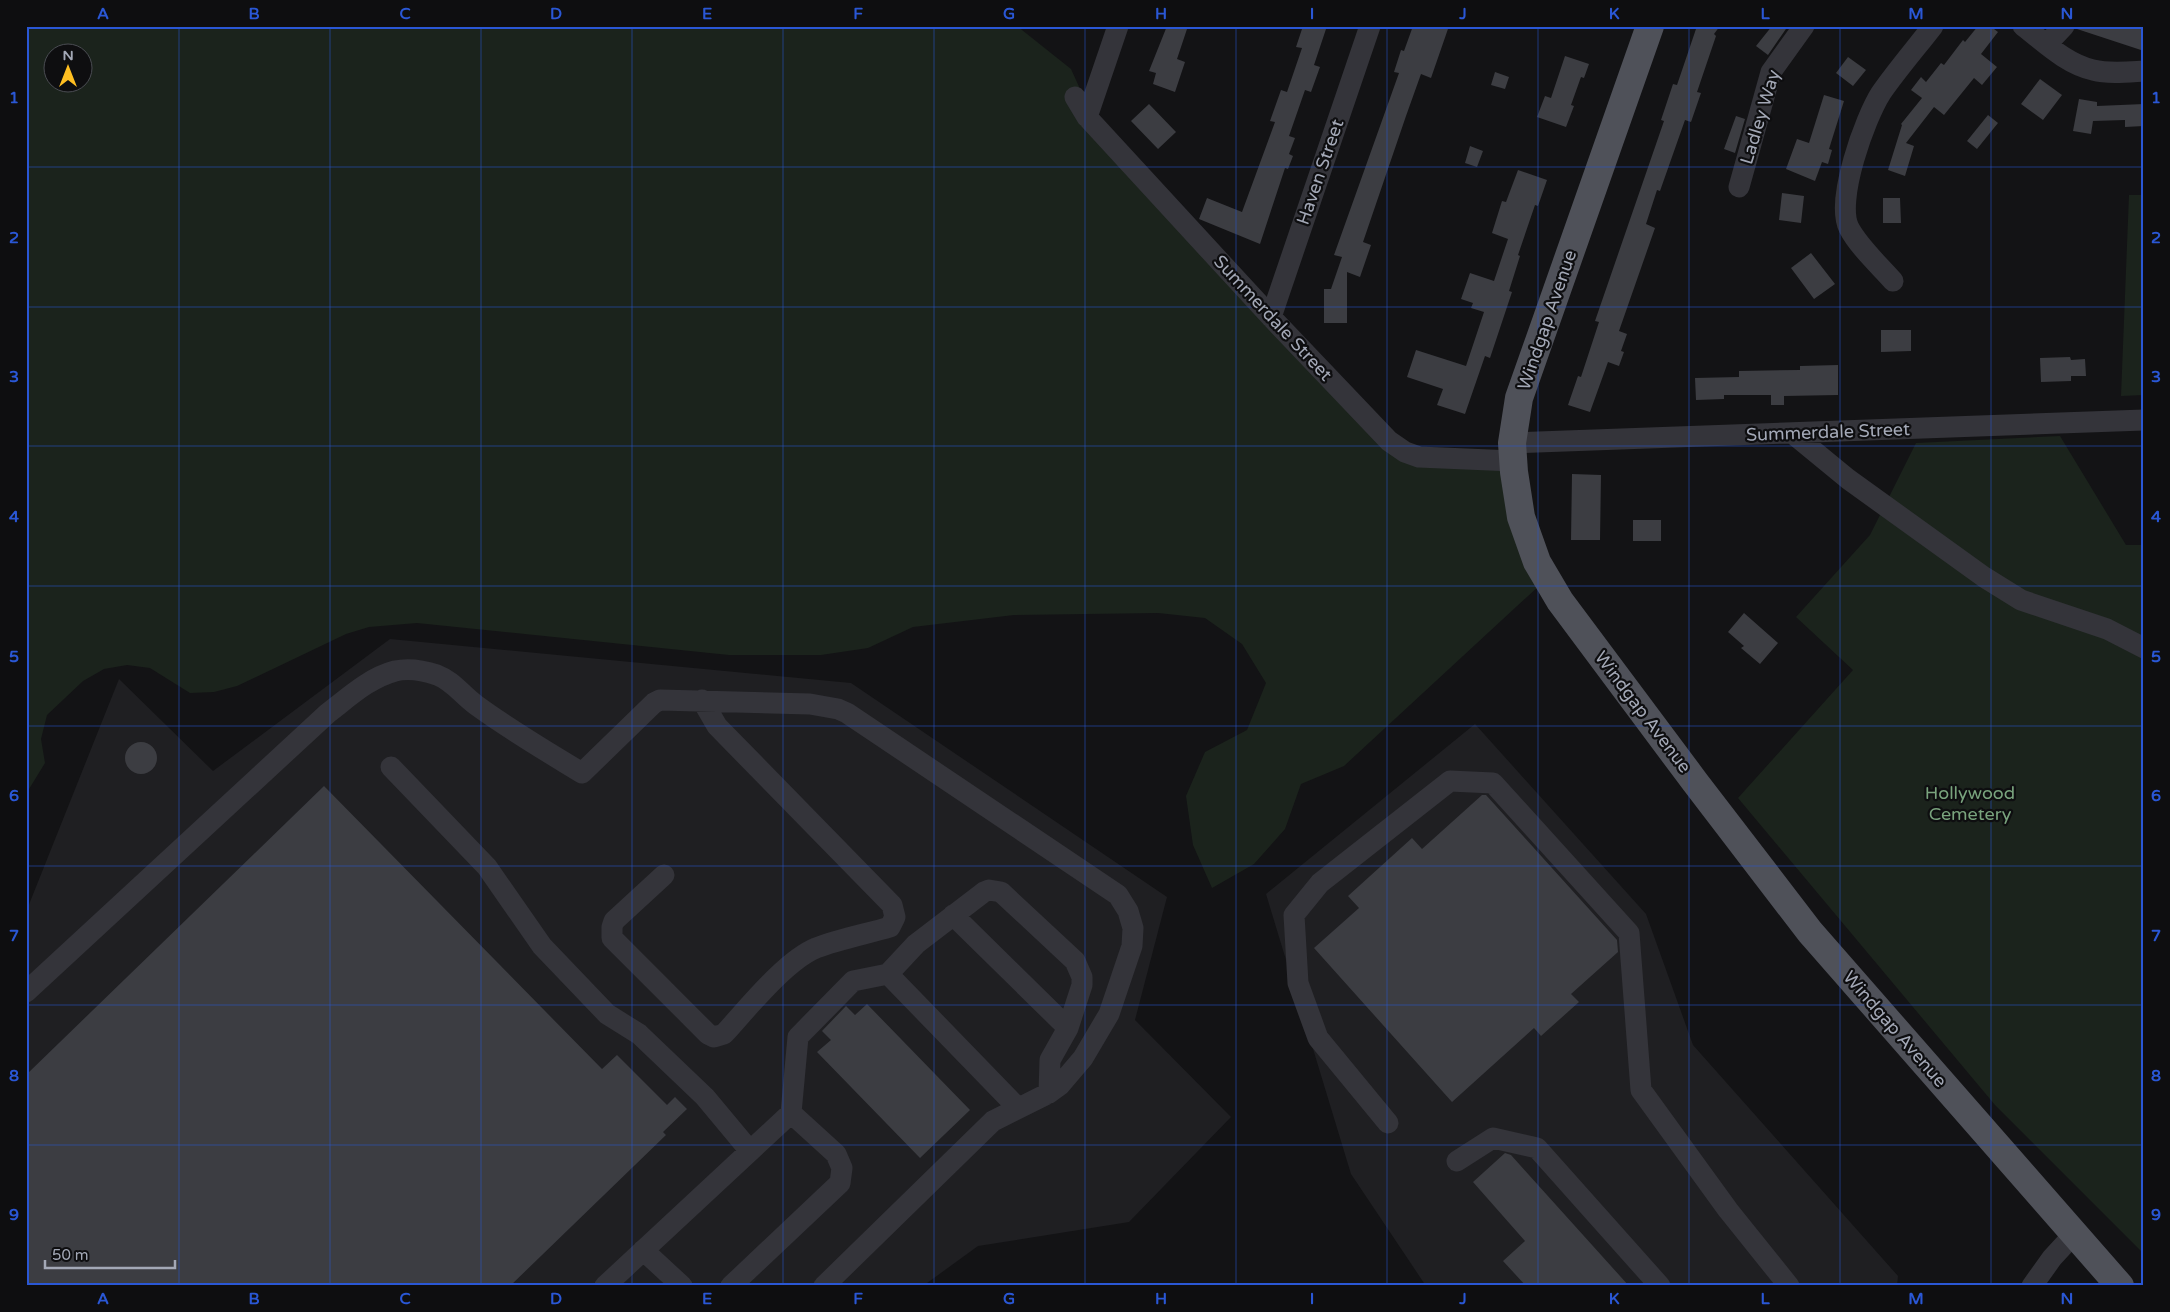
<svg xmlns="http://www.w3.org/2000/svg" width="2170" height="1312" font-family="'Varela Round',sans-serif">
<rect width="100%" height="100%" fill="#131315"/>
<path fill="#1f1f22" d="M390,639L851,683L1167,897L1135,1020L1231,1117L1129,1222L978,1246L923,1286H26V912L119,679L213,771Z
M1475,724L1646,914L1693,1045L1898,1276L1897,1286H1426L1351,1174L1266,894Z"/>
<path fill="#1b231c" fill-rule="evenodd" d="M26,26H1017L1071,69L1081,91L1078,115L1383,442L1507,467L1541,584L1344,766L1301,784L1285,829L1254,864L1212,888L1193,845L1186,796L1205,752L1247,730L1266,683L1242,644L1205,618L1158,613L1014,615L913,627L868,648L821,655H729L417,623L369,627L346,634L237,686L214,692L190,693L150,668L127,665L104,669L83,681L47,715L41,739L45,763L26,794ZM52,52H82V82H52Z
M2129,195H2144V395L2121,396Z
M2060,436L2126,545H2144V1254L1995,1105L1738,798L1853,670L1796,617L1870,535L1916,443Z"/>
<path fill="#3c3d42" d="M1167,26H1188L1177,59L1185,62L1175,92L1153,84L1156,73L1149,71Z
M1303,26H1327L1314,65L1320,67L1311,92L1305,90L1289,136L1295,138L1289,154L1293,156L1288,169L1285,168L1260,244L1199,219L1207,198L1242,212L1275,122L1270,121L1281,90L1287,92L1302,48L1296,47Z
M1413,26H1449L1431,78L1421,74L1406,116L1363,242L1371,245L1360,277L1347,272V323H1324V289H1331L1342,257L1334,255L1399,73L1394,72L1401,50L1404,51Z
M1697,26H1720L1714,34L1716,36L1697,92L1701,93L1691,122L1685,120L1660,191L1657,190L1646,224L1655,228L1619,331L1627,334L1621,351L1624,352L1619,366L1608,362L1590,412L1568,405L1578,376L1581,377L1599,322L1595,321L1664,121L1661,120L1673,84L1677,85Z
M1772,26H1788L1768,55L1756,46Z
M1978,26H1990L1998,32L1981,54L1997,67L1982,85L1974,78L1944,115L1934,107L1906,143L1914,146L1905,176L1888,170L1902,125L1901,124L1922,98L1911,90L1921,77L1926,82L1941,63L1944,65L1963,40L1965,42Z
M2077,26H2144V51L2077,29Z
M1565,56L1589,64L1584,78L1581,77L1571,105L1574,106L1566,127L1537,117L1545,96L1551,98Z
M1848,57L1866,70L1853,86L1836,73Z
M1495,72L1509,77L1505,89L1491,85Z
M2040,79L2062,95L2043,120L2021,104Z
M1824,95L1844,101L1829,149L1832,150L1828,164L1822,162L1815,181L1786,169L1797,139L1809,143Z
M2079,99L2097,102V106L2144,104V126L2125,127V120L2093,121L2091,134L2073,131Z
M1149,104L1176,132L1158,149L1131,121Z
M1988,115L1998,123L1977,149L1967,141Z
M1736,116L1745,119L1735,153L1724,149Z
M1470,146L1483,151L1477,167L1465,163Z
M1518,170L1547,180L1538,206L1535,205L1518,255L1520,256L1509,291L1512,292L1490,358L1485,356L1465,414L1437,405L1443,389L1407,377L1416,350L1466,366L1484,312L1471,308L1473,303L1461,299L1470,273L1494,281L1508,239L1492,233L1502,201L1506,202Z
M1782,193L1804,196L1801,223L1779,220Z
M1883,198H1900L1901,223H1883Z
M1811,253L1835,284L1814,299L1791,268Z
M1881,330H1911V351L1881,352Z
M2070,357L2071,360L2085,359L2086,376H2071V381L2041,382L2040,358Z
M1838,365V395L1784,396V405H1771V395H1724V399L1696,400L1695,378L1739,377V371L1800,370V366Z
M1572,474L1601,475L1600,540H1571Z
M1633,520H1661V541H1633Z
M1744,613L1778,643L1760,664L1741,648L1744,646L1728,632Z
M125 758a16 16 0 1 1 32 0a16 16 0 1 1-32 0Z
M324,786L602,1069L617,1055L667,1105L675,1097L687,1109L663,1132L666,1135L510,1286H26V1075Z
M1482,795H1486L1617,940L1618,952L1571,994L1579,1002L1541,1036L1534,1028L1452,1102L1314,948L1359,908L1348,896L1412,838L1422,849Z
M867,1004L970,1110L920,1158L817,1052L831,1040L822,1031L846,1006L855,1015Z
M1505,1153L1511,1155L1629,1286H1526L1503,1261L1525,1241L1473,1182Z"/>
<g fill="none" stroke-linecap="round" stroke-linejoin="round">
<path stroke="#34343a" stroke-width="21" d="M2023,26C2044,42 2066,64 2093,70C2109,74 2127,72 2144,71
M2047,44L2064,26
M1075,97L1087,117L1271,317L1389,441L1405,452L1419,457L1513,461
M1087,117L1118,26
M1739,187L1771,72L1804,26
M1893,281C1879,265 1859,247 1849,228C1835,201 1865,118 1881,93C1897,70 1916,48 1933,26
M1271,317L1370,26
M1792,433L1848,479L1984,577L2021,600L2107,629L2144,648
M1512,443L2144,420
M391,767L487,867L542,946L607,1014L639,1034L705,1097L750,1151
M664,875L614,921L612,927V938L708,1034L714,1037L724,1034C747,1009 785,961 816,948C839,939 866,934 890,927L895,917L892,905L717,726L702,700
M953,915L1068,1028
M888,974L916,944L984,892L989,890L1001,892L1075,961L1082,977V985L1068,1028L1050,1060L1049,1093
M26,992L328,713C349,697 369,678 395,671C408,668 425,671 437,675C453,681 462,695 476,705C510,730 546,751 582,773L654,703L660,700L810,704L838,709L847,713L1118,895L1128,911L1133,928L1132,946L1109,1014L1083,1058L1060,1085L1049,1093L993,1121L824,1286
M1388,1123L1318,1038L1298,983L1294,915L1320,883L1450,781L1493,783L1629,933L1641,1090L1728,1210L1789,1286
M1457,1161L1493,1138L1537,1148L1660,1286
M643,1250L682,1286
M605,1286L791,1113L798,1037L853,981L888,974L1017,1107
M731,1286L840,1183L842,1168L836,1154L791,1113
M2032,1286L2052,1258L2075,1233"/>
<path stroke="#4f5159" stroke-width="28" d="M1650,26L1519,398L1512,443L1514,472L1521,517L1537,562L1560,601L1695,782L1810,932L2120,1286"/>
</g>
<path fill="none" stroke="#2a57d5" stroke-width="1" stroke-opacity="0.55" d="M179,26V1286M330,26V1286M481,26V1286M632,26V1286M783,26V1286M934,26V1286M1085,26V1286M1236,26V1286M1387,26V1286M1538,26V1286M1689,26V1286M1840,26V1286M1991,26V1286M26,167H2144M26,307H2144M26,446H2144M26,586H2144M26,726H2144M26,866H2144M26,1005H2144M26,1145H2144"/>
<g text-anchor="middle" stroke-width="4.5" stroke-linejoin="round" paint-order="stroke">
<g font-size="18" fill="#a3a8b6" stroke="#0e0e10">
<text transform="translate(1760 117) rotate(-73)" y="6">Ladley Way</text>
<text transform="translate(1320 172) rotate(-71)" y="6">Haven Street</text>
<text transform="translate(1273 318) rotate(47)" y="6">Summerdale Street</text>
<text transform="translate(1547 320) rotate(-71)" y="6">Windgap Avenue</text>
<text transform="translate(1828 432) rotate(-2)" y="6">Summerdale Street</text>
<text transform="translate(1643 712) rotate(53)" y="6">Windgap Avenue</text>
<text transform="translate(1895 1029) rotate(49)" y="6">Windgap Avenue</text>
</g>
<g font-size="18" fill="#79a37d" stroke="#0e0e10">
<text x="1970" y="799">Hollywood<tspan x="1970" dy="21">Cemetery</tspan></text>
</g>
</g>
<rect width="2170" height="1312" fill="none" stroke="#0e0e10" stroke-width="55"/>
<g transform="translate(68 68)"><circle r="24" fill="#0e0e10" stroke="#4a4c52"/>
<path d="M0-4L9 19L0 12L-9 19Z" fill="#ffbf21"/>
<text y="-8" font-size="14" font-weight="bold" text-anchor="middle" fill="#a3a8b6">N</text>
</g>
<path d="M45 1260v8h130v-8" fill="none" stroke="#a3a8b6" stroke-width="2.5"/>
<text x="52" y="1260" font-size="15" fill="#a3a8b6" stroke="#0e0e10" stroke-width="4" paint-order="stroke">50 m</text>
<rect x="28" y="28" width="2114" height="1256" fill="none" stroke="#2a57d5" stroke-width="2"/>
<g font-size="16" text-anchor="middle" font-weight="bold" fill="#2a57d5">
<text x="103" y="19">A</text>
<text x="254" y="19">B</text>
<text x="405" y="19">C</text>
<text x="556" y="19">D</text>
<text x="707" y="19">E</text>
<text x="858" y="19">F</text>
<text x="1009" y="19">G</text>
<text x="1161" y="19">H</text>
<text x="1312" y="19">I</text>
<text x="1463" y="19">J</text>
<text x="1614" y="19">K</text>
<text x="1765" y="19">L</text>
<text x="1916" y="19">M</text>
<text x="2067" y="19">N</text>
<text x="14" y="103">1</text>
<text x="2156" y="103">1</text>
<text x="14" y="243">2</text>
<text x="2156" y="243">2</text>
<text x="14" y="382">3</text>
<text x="2156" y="382">3</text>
<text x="14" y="522">4</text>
<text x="2156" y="522">4</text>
<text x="14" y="662">5</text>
<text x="2156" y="662">5</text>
<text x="14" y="801">6</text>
<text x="2156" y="801">6</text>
<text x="14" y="941">7</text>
<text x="2156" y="941">7</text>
<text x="14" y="1081">8</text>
<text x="2156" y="1081">8</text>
<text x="14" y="1220">9</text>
<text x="2156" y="1220">9</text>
<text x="103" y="1304">A</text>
<text x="254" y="1304">B</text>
<text x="405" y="1304">C</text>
<text x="556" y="1304">D</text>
<text x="707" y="1304">E</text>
<text x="858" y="1304">F</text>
<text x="1009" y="1304">G</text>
<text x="1161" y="1304">H</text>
<text x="1312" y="1304">I</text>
<text x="1463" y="1304">J</text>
<text x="1614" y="1304">K</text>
<text x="1765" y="1304">L</text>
<text x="1916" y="1304">M</text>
<text x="2067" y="1304">N</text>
</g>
</svg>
